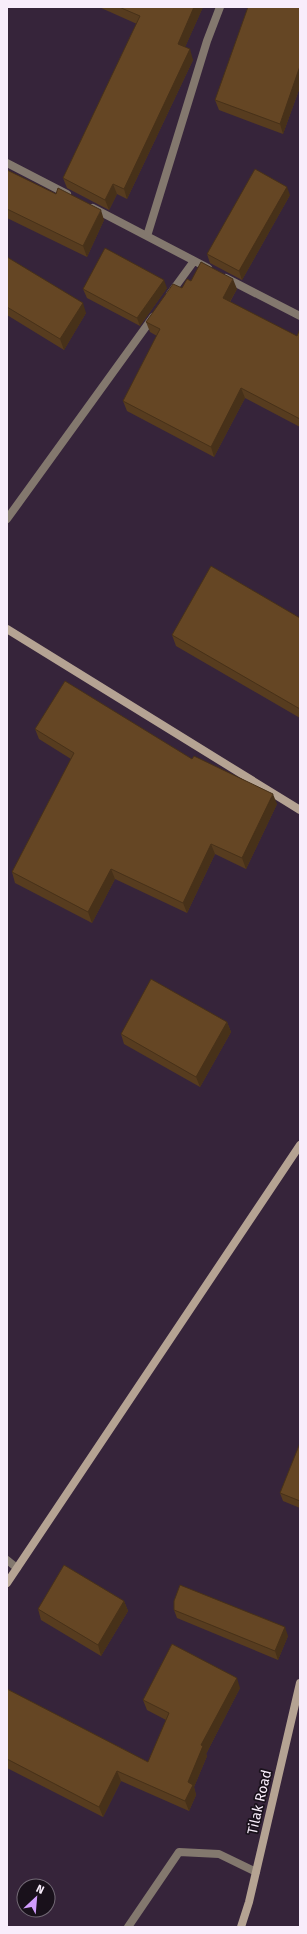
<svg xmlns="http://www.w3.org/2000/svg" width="307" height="1934" font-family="'Fira Sans',sans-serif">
<rect width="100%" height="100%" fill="#36243a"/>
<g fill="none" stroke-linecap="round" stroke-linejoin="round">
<path stroke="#83786e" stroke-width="8" d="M7,163L67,194
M93,208L208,268
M147,236L207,41L220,7
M226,278L300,316
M170,294L194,261
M7,519L153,317
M7,1560L17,1568
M128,1927L179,1852L219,1854L256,1872"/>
<path stroke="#b5a393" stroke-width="8" d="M7,629L300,810
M7,1583L300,1145
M241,1927L249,1902L300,1683"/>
</g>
<path fill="#573c1f" d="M99,7H203L185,47L193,60L127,199L117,194L109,210L67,188L63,178L137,24Z
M300,7V87L283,134L219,110L215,100Z
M7,170L56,194L104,220L87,257L7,218Z
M290,195L242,280L210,263L207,254Z
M7,257L86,313L64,350L7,315Z
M191,281L237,289L230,302L297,336L300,329V427L245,398L214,457L127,411L123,401L157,336L150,332L146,322L182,288Z
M167,288L140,326L87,298L83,289Z
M300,618V718L176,646L172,635Z
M35,729L192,759L277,804L246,869L215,854L187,913L115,879L92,923L15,883L12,872L71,759L39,739Z
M227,1022L231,1032L200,1087L124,1044L121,1034Z
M300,1443V1508L283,1501L280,1493Z
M124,1601L128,1611L101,1656L41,1620L38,1609Z
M174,1610L288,1636L278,1660L177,1618Z
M240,1688L206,1754L207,1756L194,1787L196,1795L189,1811L121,1781L103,1817L7,1768V1689L148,1762L166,1720L147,1710L143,1700Z"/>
<path fill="#473119" d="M194,7H203L182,54L178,44Z
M190,49L193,60L127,199L124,189Z
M300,66V87L283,134L280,124Z
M113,184L117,194L109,210L105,200Z
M287,187L290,195L242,280L239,271Z
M101,210L104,220L87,257L83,246Z
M233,279L237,289L226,308L223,298Z
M164,280L167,288L140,326L137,318Z
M83,303L86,313L64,350L60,339Z
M241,388L245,398L214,457L211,447Z
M273,794L277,804L246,869L242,858Z
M211,844L215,854L187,913L183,903Z
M111,869L115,879L92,923L88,912Z
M227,1022L231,1032L200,1087L196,1077Z
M124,1601L128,1611L101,1656L98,1645Z
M285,1627L288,1636L278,1660L275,1651Z
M237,1678L240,1688L206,1754L207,1756L194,1787L196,1795L189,1811L185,1801L188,1782L201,1745Z
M117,1771L121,1781L103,1817L99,1807Z"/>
<path fill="#654624" stroke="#473119" d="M119,7H194L178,44L190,49L124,189L113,184L105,200L63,178L140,16Z
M248,7H300V66L280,124L215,100Z
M255,169L287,187L239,271L207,254Z
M7,170L56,194L58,188L101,210L83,246L7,209Z
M105,248L164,280L137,318L83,289Z
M7,257L83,303L60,339L7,307Z
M201,262L233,279L223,298L297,336L300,329V419L241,388L211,447L123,401L160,329L146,322L173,284L182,288L187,279L191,281Z
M211,566L300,618V709L172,635Z
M65,681L192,759L194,756L273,794L242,858L211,844L183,903L111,869L88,912L12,872L74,753L35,729Z
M151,979L227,1022L196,1077L121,1034Z
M300,1443V1501L280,1493Z
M64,1565L124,1601L98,1645L38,1609Z
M180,1585L285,1627L275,1651L174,1610V1601Z
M172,1644L237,1678L201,1745L203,1746L188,1782L193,1785L185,1801L117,1771L99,1807L7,1759V1689L148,1762L169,1713L143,1700Z"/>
<g text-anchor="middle" stroke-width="3.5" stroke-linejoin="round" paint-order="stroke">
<g font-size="14" fill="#f8edfb" stroke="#19111b">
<text transform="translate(259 1802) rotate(-77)" y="5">Tilak Road</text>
</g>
</g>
<rect width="307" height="1934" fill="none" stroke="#f8edfb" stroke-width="16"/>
<g transform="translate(36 1898) rotate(26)"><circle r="19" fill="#19111b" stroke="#726975"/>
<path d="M0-3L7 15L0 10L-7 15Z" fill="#d19dfe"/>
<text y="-6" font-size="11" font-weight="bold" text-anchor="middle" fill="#f8edfb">N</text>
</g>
</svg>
